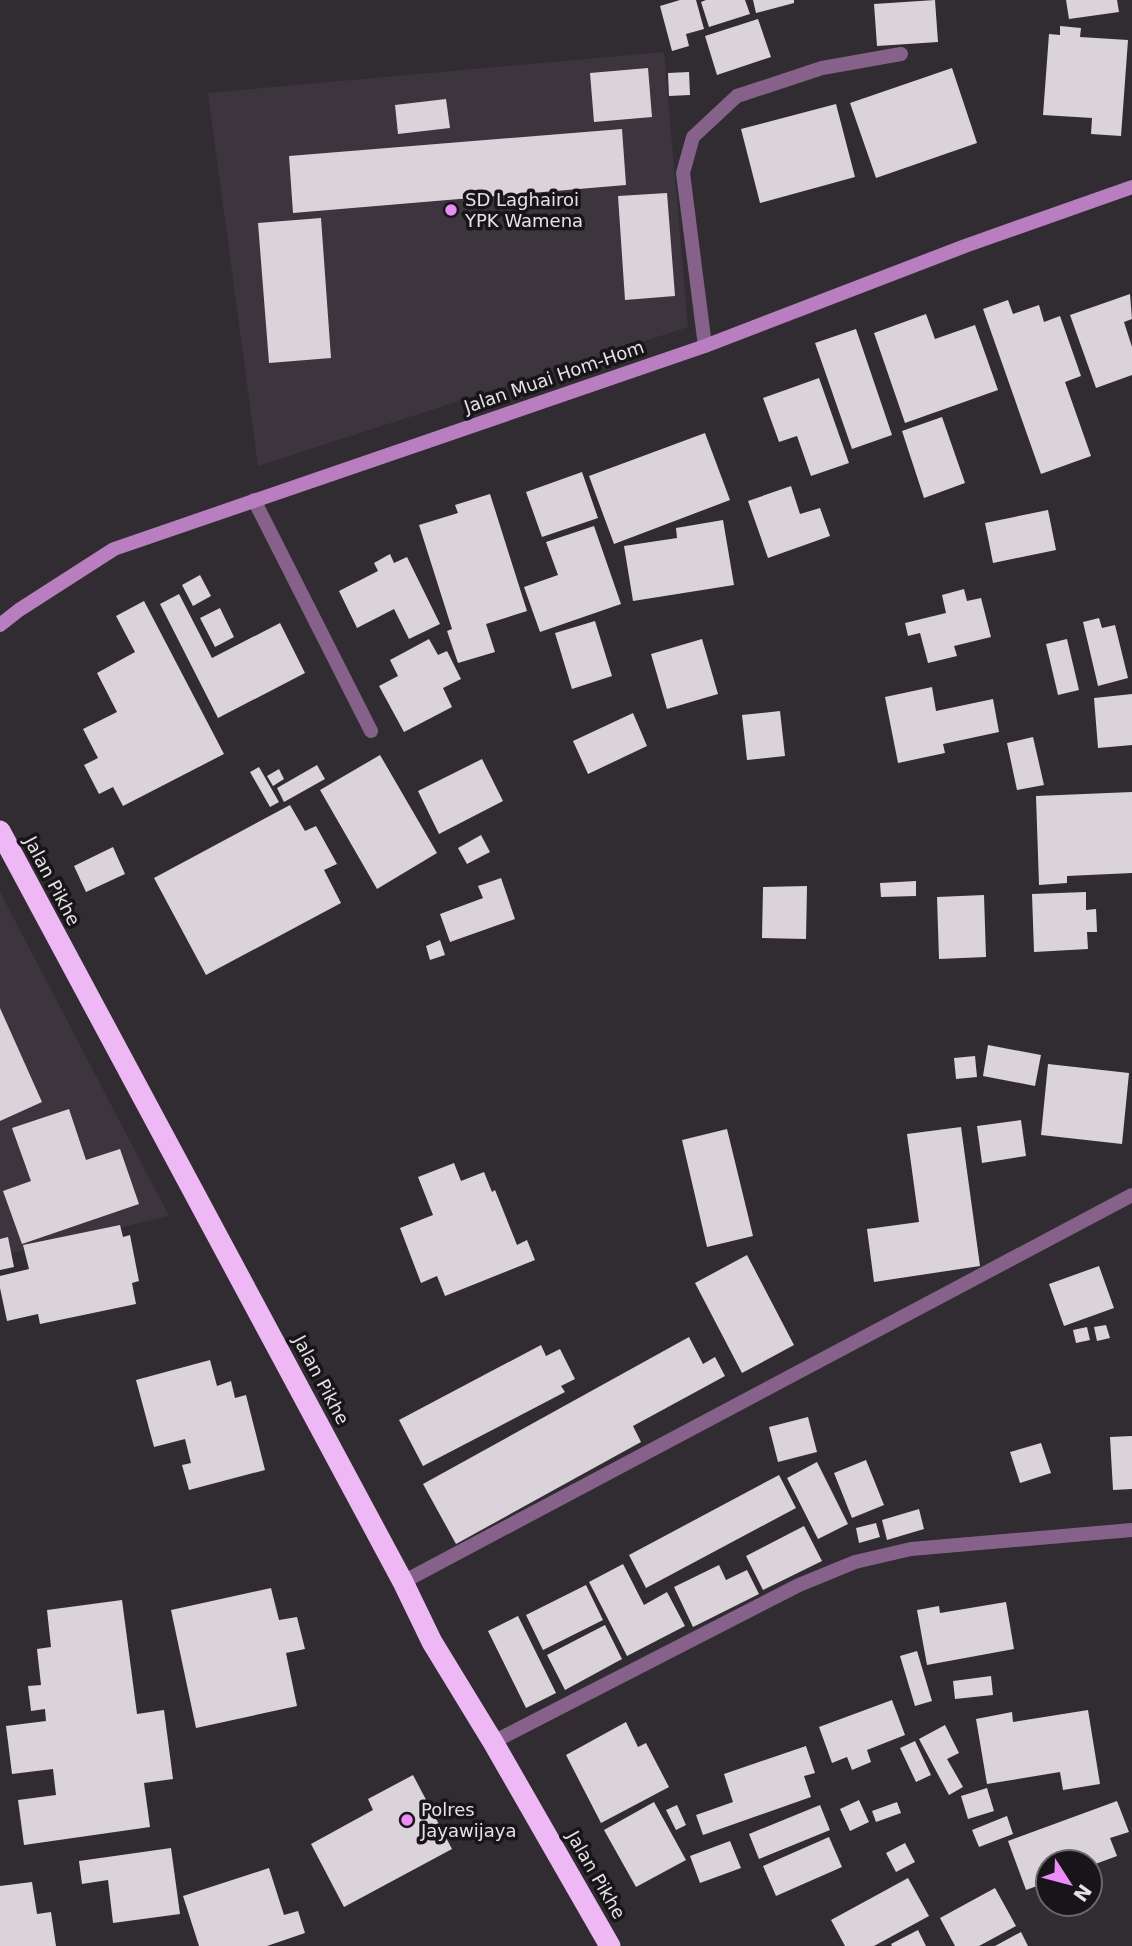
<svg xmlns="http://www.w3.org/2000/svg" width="1132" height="1946" font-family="'DejaVu Sans',sans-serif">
<rect width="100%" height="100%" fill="#302c31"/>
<path fill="#3d353e" d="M664,52L688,327L258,466L208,93Z
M0,892L169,1216L0,1256Z"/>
<path fill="#dad4da" d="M680,0H696L704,29L686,34L689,46L672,51L660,6Z
M706,0H745L750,14L709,27L701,2Z
M753,0H794V3L756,13Z
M935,0L938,42L877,46L874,4Z
M1066,0H1117L1119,12L1069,19Z
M758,19L771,57L717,75L705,36Z
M1060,26L1081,28L1080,37L1128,40L1121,136L1091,134L1092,118L1043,115L1049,34L1060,35Z
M648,68L652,117L594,122L590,73Z
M952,68L977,143L876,178L850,103Z
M689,72L690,95L669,96L668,73Z
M446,99L450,128L398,134L395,105Z
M836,104L855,177L760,203L741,129Z
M622,129L626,185L293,213L289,156Z
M667,193L675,296L625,300L618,196Z
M321,218L331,358L269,363L258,223Z
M1130,294L1132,319L1124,322L1132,347V375L1096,388L1070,315Z
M1008,300L1013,314L1039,305L1044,322L1060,316L1081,376L1065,382L1091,456L1041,474L983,309Z
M926,314L935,339L975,325L998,390L905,423L874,333Z
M856,329L892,435L852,449L815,343Z
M819,378L849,463L811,476L797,436L779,442L763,398Z
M942,417L965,483L924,498L902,431Z
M705,433L730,500L614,544L589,476Z
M582,472L598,518L542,537L526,492Z
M791,486L800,514L820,508L830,536L768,558L748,501Z
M490,494L527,611L486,624L495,652L458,663L447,631L452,629L419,525L458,513L455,505Z
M1048,510L1056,550L993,563L985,523Z
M723,520L734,585L633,601L624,546L677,538L676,528Z
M594,526L621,604L540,632L524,587L558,575L546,542Z
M390,554L394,563L407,557L440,624L409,639L394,609L357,628L339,591L378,571L374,563Z
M200,575L211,596L193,606L182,585Z
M964,589L967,601L981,598L991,637L954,646L957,656L928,663L920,633L908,636L905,623L946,613L942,595Z
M179,594L212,658L280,623L305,673L218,718L160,604Z
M144,601L224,754L123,806L113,787L99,794L84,765L98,758L83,729L117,712L97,673L135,652L116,616Z
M220,608L234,637L215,647L200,618Z
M1099,618L1102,628L1115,625L1128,678L1098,686L1083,622Z
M595,621L612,676L572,689L555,633Z
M429,639L438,655L447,651L461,679L443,688L452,707L404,732L379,686L398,676L390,660Z
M702,639L718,694L667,709L651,654Z
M1067,639L1079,690L1058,695L1046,644Z
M932,687L936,711L993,699L999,732L943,744L945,753L898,763L885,697Z
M1132,694V745L1098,748L1094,698Z
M780,711L785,756L747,760L742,715Z
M633,713L647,746L588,774L573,741Z
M1033,737L1044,785L1017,790L1007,743Z
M380,755L437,853L377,889L320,790Z
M482,759L503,801L439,834L418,791Z
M317,765L325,779L284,802L277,788Z
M259,767L279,802L270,807L250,772Z
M279,769L284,779L273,786L267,776Z
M1132,792V873L1067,876V883L1039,885L1036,796Z
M290,805L305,831L316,826L337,864L324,870L341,903L206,975L154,878Z
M481,835L490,852L467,864L458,848Z
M113,847L125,874L86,892L74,866Z
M501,878L515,919L450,942L440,914L483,898L478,886Z
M916,881V896L881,897L880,883Z
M807,886L806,939L762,938L763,887Z
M1086,892V910L1096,909L1097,932H1087L1088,949L1034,952L1032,894Z
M984,895L986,957L939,959L937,897Z
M440,940L445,955L430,960L426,946Z
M0,1008L42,1102L0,1121Z
M988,1045L1041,1055L1035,1086L983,1076Z
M975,1056L977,1077L956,1079L954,1058Z
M1048,1064L1129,1073L1122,1144L1041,1135Z
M69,1109L86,1160L120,1149L139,1204L22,1244L3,1191L31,1181L12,1128Z
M1021,1120L1026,1156L982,1163L977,1126Z
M961,1127L980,1266L874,1282L867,1229L919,1222L907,1134Z
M727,1129L753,1236L707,1247L682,1140Z
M454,1163L461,1181L484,1172L492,1192L495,1190L517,1245L527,1240L535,1260L445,1296L437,1276L421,1283L400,1228L433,1215L418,1177Z
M120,1225L123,1237L130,1235L139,1281L132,1283L136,1304L40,1324L38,1314L7,1321L0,1288V1276L29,1269L23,1245Z
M8,1237L14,1267L0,1270V1239Z
M747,1255L794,1345L742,1373L695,1283Z
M1099,1266L1114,1308L1064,1326L1049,1284Z
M1106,1325L1110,1338L1097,1341L1094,1327Z
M1087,1327L1090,1340L1076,1343L1073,1330Z
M689,1337L703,1364L715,1357L725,1376L633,1426L641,1442L456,1544L423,1484Z
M541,1345L546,1356L560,1349L575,1379L561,1386L565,1392L423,1466L399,1420Z
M210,1360L217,1386L231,1381L235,1398L246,1395L265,1470L189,1490L182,1465L191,1463L185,1439L154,1447L136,1380Z
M808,1417L817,1452L778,1462L769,1427Z
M1132,1436V1489L1113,1490L1110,1437Z
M1041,1443L1051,1473L1020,1483L1010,1452Z
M866,1460L884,1505L852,1518L834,1473Z
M817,1462L848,1524L818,1539L787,1478Z
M779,1475L796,1508L646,1588L629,1555Z
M919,1509L924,1529L887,1540L882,1520Z
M876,1523L880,1537L859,1543L856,1528Z
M804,1526L822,1561L763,1590L746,1556Z
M623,1564L644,1605L667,1592L685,1626L627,1656L589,1582Z
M719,1565L726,1580L747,1570L759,1594L693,1627L674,1587Z
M586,1585L603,1620L543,1650L526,1615Z
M271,1588L279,1620L297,1617L305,1649L286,1653L297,1706L196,1728L171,1610Z
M122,1600L137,1714L164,1710L173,1779L144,1783L150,1827L24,1845L18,1800L56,1795L53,1769L12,1774L6,1726L46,1721L45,1709L31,1711L28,1686L41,1685L37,1649L51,1647L47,1610Z
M1006,1602L1014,1649L927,1665L917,1610L939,1606L940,1613Z
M518,1616L556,1693L526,1708L488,1631Z
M605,1625L622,1659L565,1690L547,1655Z
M917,1651L932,1701L915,1706L900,1656Z
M991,1676L993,1695L955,1699L953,1681Z
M892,1700L905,1735L867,1750L871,1762L852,1770L847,1757L832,1763L819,1727Z
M1088,1710L1100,1784L1063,1790L1060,1772L987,1784L976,1719L1012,1712L1013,1722Z
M626,1722L638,1747L646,1743L669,1787L601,1823L566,1755Z
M945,1725L959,1753L947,1759L963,1787L949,1795L919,1739Z
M915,1741L931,1775L916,1782L900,1748Z
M806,1746L815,1773L804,1776L811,1797L703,1835L696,1815L733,1802L724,1774Z
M413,1775L452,1849L344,1907L311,1844L373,1810L368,1799Z
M987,1788L994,1811L968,1819L961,1796Z
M859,1800L869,1822L850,1831L840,1809Z
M1117,1801L1129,1832L1110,1838L1117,1856L1090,1866V1862H1048V1882L1026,1890L1008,1841Z
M654,1802L686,1860L636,1887L604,1830Z
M897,1802L901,1813L876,1822L872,1811Z
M677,1805L686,1825L676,1830L666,1810Z
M820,1805L830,1830L759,1859L749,1834Z
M1007,1816L1013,1834L979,1847L972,1830Z
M829,1837L842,1867L776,1896L763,1866Z
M730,1841L741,1868L700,1883L690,1856Z
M905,1843L915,1862L896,1872L886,1853Z
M171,1848L180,1914L113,1923L108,1880L82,1884L79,1861Z
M269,1868L284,1915L298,1911L305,1933L267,1946H199L183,1896Z
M908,1878L929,1916L874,1946H845L831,1920Z
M32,1882L37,1914L51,1912L56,1946H0V1886Z
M995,1888L1016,1926L979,1946H955L940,1918Z
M918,1930L926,1946H892L891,1944Z
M1021,1932L1028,1946H995Z"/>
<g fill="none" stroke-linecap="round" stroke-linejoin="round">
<path stroke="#86628b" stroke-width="14" d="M705,346L683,173L693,137L737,96L822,68L901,54
M254,500L371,731"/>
<path stroke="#86628b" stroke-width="14" d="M403,1582L1132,1195
M493,1742L799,1585L855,1562L911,1549L1132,1530"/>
<path stroke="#b87ebf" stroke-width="14" d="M0,625L19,610L114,549L705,346L965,246L1132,187"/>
<path stroke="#eeb8f4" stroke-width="21" d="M0,831L403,1582L432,1642L493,1742L610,1946"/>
</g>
<g fill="#ed8cf9" stroke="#171517" stroke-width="2.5">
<circle cx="451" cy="210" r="7"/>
<circle cx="407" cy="1820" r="7"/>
</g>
<g text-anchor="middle" stroke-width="7" stroke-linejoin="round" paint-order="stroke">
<g font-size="18" fill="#e5e2e6" stroke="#171517" text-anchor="start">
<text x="465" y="206">SD Laghairoi<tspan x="465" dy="21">YPK Wamena</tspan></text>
<text x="421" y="1816">Polres<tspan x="421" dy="21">Jayawijaya</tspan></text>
</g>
<g font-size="18" fill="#e5e2e6" stroke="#171517">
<text transform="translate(554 377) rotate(-19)" y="6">Jalan Muai Hom-Hom</text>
<text transform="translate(52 881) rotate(62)" y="6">Jalan Pikhe</text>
<text transform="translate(321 1380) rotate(62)" y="6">Jalan Pikhe</text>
<text transform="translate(596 1875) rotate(60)" y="6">Jalan Pikhe</text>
</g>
</g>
<g transform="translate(1069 1883) rotate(126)"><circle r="33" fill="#171517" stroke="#69676a" stroke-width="2"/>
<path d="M0-5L12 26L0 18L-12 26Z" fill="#ed8cf9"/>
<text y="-10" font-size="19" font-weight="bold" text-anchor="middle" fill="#e5e2e6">N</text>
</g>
</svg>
